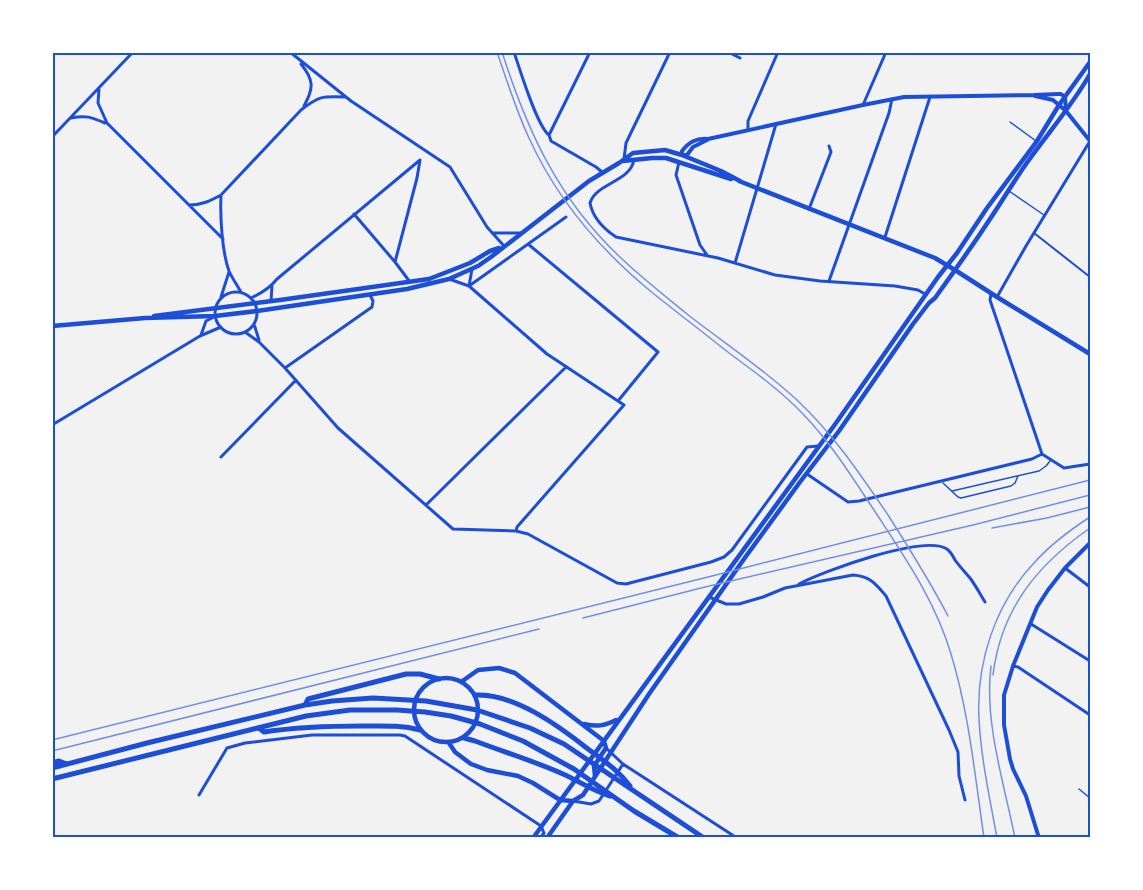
<svg xmlns="http://www.w3.org/2000/svg" width="1143" height="890" font-family="Manrope,sans-serif">
<rect width="100%" height="100%" fill="#f2f2f2"/>
<g fill="none" stroke-linecap="round" stroke-linejoin="round">
<path stroke="#1d4ed8" stroke-width="1.5" d="M1010,122L1036,141
M1009,191L1044,215
M943,483L958,497L961,498L1011,486L1015,483L1018,476
M952,491L1039,471L1046,466L1050,461
M1079,789L1090,798"/>
<path stroke="#1d4ed8" stroke-width="2" d="M1034,233L1090,277"/>
<path stroke="#1d4ed8" stroke-width="3" d="M290,52L351,101L450,167L487,227L504,246
M514,52C520,70 537,126 549,135
M590,52L549,135L551,141L596,167L602,172
M728,52L740,58
M301,64C314,80 314,88 304,106
M99,89L98,103L107,123L223,239
M863,105L886,52
M71,118C86,115 91,117 105,123
M748,130V121L778,52
M52,137L133,52
M624,159L626,143L670,52
M634,160C630,182 596,183 590,203C593,219 604,229 616,237L718,258L775,275L820,281L895,286L918,290L925,294
M679,162L676,175L700,245L707,255
M221,196C220,216 222,252 229,271C232,278 237,285 241,292
M189,205C202,205 210,201 221,195L301,110C319,96 322,96 345,97
M809,209L831,152L829,146
M354,214L395,262L410,282
M492,233H521
M885,237L930,97
M528,244L658,352L618,401
M395,262L417,178L420,160
M735,263L776,124
M449,279L469,286L547,354L624,405L517,527L516,531
M829,281L889,113L892,99
M469,286L566,217
M469,286L472,269
M215 313a21 21 0 1 1 42 0a21 21 0 1 1-42 0Z
M991,294L990,300L1042,454
M221,297L229,272
M997,297L1026,246L1090,141
M251,298C262,293 270,288 277,279L420,160
M271,301L272,286
M254,324L259,340
M245,332L259,342L285,368L338,428L453,529L516,531L528,534L617,583L626,584L711,562L724,557L732,550L807,447L818,446
M201,335L206,321L214,317
M285,368L372,307L373,301L370,295
M52,425L200,336L221,327
M1042,454L1064,468L1090,464
M221,457L296,380
M807,474L848,502L859,501L1032,459L1042,454
M426,505L566,367
M1065,568L1090,587
M799,584C824,571 924,534 947,549C951,552 953,556 955,560C960,567 965,572 970,578C976,586 980,594 985,602
M709,597L726,604H739L763,597L785,588L853,575C870,576 876,584 886,596L949,730L958,752L959,776L965,800
M1031,624L1090,661
M1013,666L1018,667L1090,715
M606,748L623,764L737,838
M199,795L227,748L245,743L312,735H400L405,736L541,826L544,833L540,838
M573,801L591,804L599,801L623,764"/>
<path stroke="#1d4ed8" stroke-width="4" d="M1035,96L1053,100L1066,111L1090,141
M682,155V151C689,142 696,138 708,139L863,105L904,97L1034,95L1058,94H1061L1065,97L1066,111
M684,155H687L693,147L707,140
M1039,838L1026,796L1013,769L1010,759L1004,725V695L1013,666L1037,607L1048,590L1065,568L1090,543"/>
<path stroke="#1d4ed8" stroke-width="4.5" d="M623,161L652,158H666L731,179
M739,181L935,258L955,270
M154,316L280,300L429,279L470,263L490,251L499,248
M52,326L145,318L215,316L257,311L407,289L449,279L478,266L491,257L589,181L619,163L633,153L665,150L682,155L721,171L740,181"/>
<path stroke="#1d4ed8" stroke-width="4.5" d="M955,270L997,297L1090,354
M414 710a32 32 0 1 1 64 0a32 32 0 1 1-64 0Z
M461,682L478,670L499,668L515,673L604,741L606,748L594,766L595,776
M584,724C597,727 604,726 616,720
M449,743L455,752L471,764L487,770L518,776L533,783L560,800L573,801
M533,838L836,423L938,277L957,253L987,208L1037,141L1059,105L1090,62
M547,838L573,801L583,795L649,694L744,559L800,482L839,431L913,324L929,303L935,298C953,273 971,248 988,222C1001,203 1012,184 1026,164C1047,134 1072,106 1090,74"/>
<path stroke="#1d4ed8" stroke-width="5" d="M475,695C514,693 559,726 588,749C604,761 618,770 630,786
M305,705L308,699L406,674H420L439,679
M260,729L264,732C297,727 330,726 363,726C383,726 401,725 420,730
M464,738L475,741C504,752 534,761 563,774C579,781 593,791 610,796
M52,763L59,761L67,764
M52,768L147,743L305,705L332,701L373,698L426,701L477,710L530,728L564,744L704,838
M52,779L306,716L350,710H397L425,712L451,716L480,724L523,741L574,769L634,811L679,838"/>
<path stroke="#7290e2" stroke-width="1.5" d="M502,52C528,133 559,200 621,258C642,278 665,296 687,314C724,343 764,369 798,401C834,435 860,474 888,515C909,548 930,581 948,616"/>
<path stroke="#7290e2" stroke-width="1.5" d="M497,52C507,81 516,110 529,138C557,200 601,251 654,294C679,314 704,333 729,353C755,372 781,391 803,414C831,443 852,477 874,510C904,556 935,600 951,654C969,713 975,776 984,838
M992,528L1047,518L1090,507
M583,618L705,587L973,525L1090,495
M991,666C984,722 1004,783 1015,838
M993,675C1001,609 1037,565 1090,528
M52,740L712,576L1090,480
M52,751L539,629
M997,838C990,799 981,759 979,719C976,663 995,604 1034,563C1050,545 1070,530 1090,517"/>
</g>
<rect width="1143" height="890" fill="none" stroke="#ffffff" stroke-width="108"/>
<rect x="54" y="54" width="1035" height="782" fill="none" stroke="#1d4ed8" stroke-width="2"/>
</svg>
